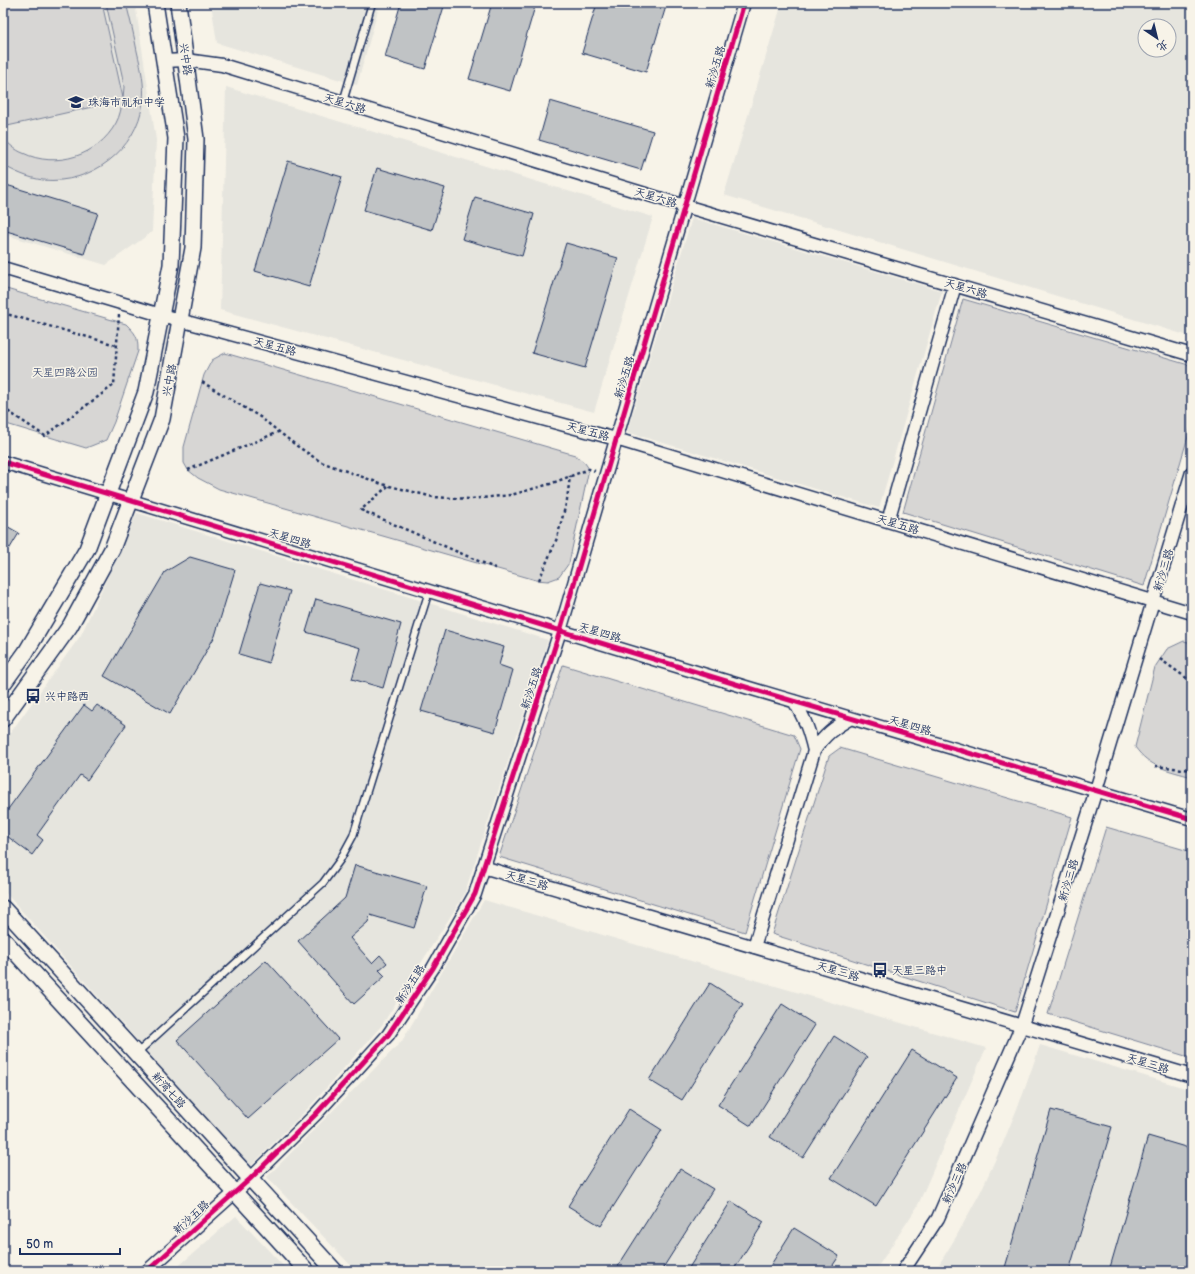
<svg xmlns="http://www.w3.org/2000/svg" width="1195" height="1274" font-family="'Balsamiq Sans','LXGW WenKai TC',sans-serif">
<rect width="100%" height="100%" fill="#f7f3e8"/>
<filter id="ink" filterUnits="userSpaceOnUse"><feTurbulence type="fractalNoise" baseFrequency=".025" numOctaves="2"/><feDisplacementMap in="SourceGraphic" scale="8" xChannelSelector="R" yChannelSelector="G"/><feConvolveMatrix kernelMatrix="1 2 1 2 8 2 1 2 1" color-interpolation-filters="sRGB"/></filter>
<g filter="url(#ink)">
<path fill="#e6e5de" fill-rule="evenodd" d="M3,3H135L156,140L152,232L106,265L3,234Z
M211,3H380L357,85L217,43Z
M782,3H1192V337L724,195ZM1145,26H1169V50H1145Z
M226,87L653,217L594,412L220,310Z
M692,218L942,291L879,508L627,432Z
M137,513L548,640L464,895L382,1025L313,1103L250,1167L3,890V743L81,635Z
M484,900L986,1048L917,1207L875,1271H356L267,1177L402,1041Z
M1040,1045L1192,1090V1271H935L956,1237L981,1191L1003,1143L1023,1094Z
M236,1216L288,1271H173Z"/>
<path fill="#d7d6d4" stroke="#798299" d="M3,3H102L123,98L124,87L122,75L106,3H126C130,19 134,35 137,51C141,68 145,85 143,102C137,150 91,185 43,180C28,178 15,172 3,165V138C9,144 15,150 23,153C56,169 98,156 116,123C120,116 121,108 123,100L3,127Z
M3,288L126,324C136,334 138,336 138,351L114,422L106,440L86,448L3,423Z
M963,299L1192,366V423L1144,586L903,512Z
M225,353L575,455L585,463L589,469L569,563L559,577L548,581L536,580L219,489L198,478L188,470L184,463V447L204,375L212,360Z
M1184,641L1192,643V777C1168,770 1150,768 1135,747L1155,667L1167,649Z
M563,665L794,735L800,749L745,932L499,857Z
M840,748L1072,817L1015,1012L772,934L829,756Z
M1106,827L1192,852V1058L1048,1014Z"/>
<path fill="#c0c3c5" stroke="#1b2f5e" d="M401,3H445L425,69L385,57Z
M492,3H536L510,91L469,79Z
M597,3H667L646,72L582,53Z
M550,101L653,131L641,170L539,140Z
M288,161L342,177L309,287L255,271Z
M377,168L445,188L432,230L364,210Z
M3,184L98,213L84,254L3,230Z
M475,197L534,214L522,256L462,239Z
M566,243L618,258L585,368L532,353Z
M3,524L19,533L10,548L3,544Z
M190,557L235,570L215,636L170,714L104,676L165,572Z
M260,583L290,591L269,663L239,654Z
M316,599L401,624L383,688L352,679L361,648L306,632Z
M445,630L504,647L499,665L513,670L495,732L421,711Z
M84,705L92,711L97,705L126,725L87,780L80,775L37,835L43,840L32,855L3,833V816Z
M355,865L427,886L414,928L370,915L368,922L350,938L372,963L380,955L387,963L379,970L385,976L354,1004L298,941L345,898Z
M266,960L338,1039L248,1119L177,1040Z
M710,983L743,1004L682,1100L649,1080Z
M782,1004L815,1025L751,1126L718,1105Z
M834,1036L867,1057L803,1158L770,1137Z
M912,1050L957,1078L876,1206L831,1178Z
M629,1109L662,1130L601,1226L568,1206Z
M1051,1110L1112,1127L1069,1271H1004Z
M1148,1136L1192,1149V1271H1109Z
M680,1169L713,1189L661,1271H615Z
M731,1201L764,1222L733,1271H687Z
M794,1228L839,1256L829,1271H767Z"/>
<g fill="none" stroke-linecap="round" stroke-linejoin="round">
<defs>
<path id="service" d="M343,102L372,3
M136,1054L323,883L340,860L353,836L429,591"/>
<path id="minor" d="M164,61L186,60L222,65L685,206L1192,355
M3,268L161,315L616,439L1192,613
M3,462L749,688L1192,819
M888,521L955,285
M794,701C805,719 809,730 814,751C825,734 834,728 851,718
M483,867L1192,1076
M754,947L814,751
M147,1271L250,1179L316,1114L388,1035L433,968L475,894L560,631L744,3
M903,1271L938,1218L1022,1025L1096,790L1192,472"/>
<path id="tertiary" d="M3,684L26,652L87,549L146,392L171,265L176,138L155,3
M3,719L70,626L112,549L162,419L193,248L196,139L178,3
M3,908L335,1271
M3,939L307,1271"/>
</defs>
<use href="#service" stroke="#1b2f5e" stroke-width="9"/>
<use href="#minor" stroke="#1b2f5e" stroke-width="15"/>
<use href="#tertiary" stroke="#1b2f5e" stroke-width="18"/>
<path stroke="#1b2f5e" stroke-width="2.5" stroke-dasharray="3 3" stroke-linecap="butt" d="M3,313L116,345
M202,382L260,417L297,446L321,462L382,484L433,497L471,499L511,495L550,484L589,469L595,471
M3,408L45,436L114,385L119,315
M188,470L278,432
M388,486L361,510L497,569
M539,580L557,538L567,500L570,476
M1160,659L1192,682
M1155,766L1192,770"/>
<use href="#service" stroke="#f7f3e8" stroke-width="6"/>
<use href="#minor" stroke="#f7f3e8" stroke-width="12"/>
<use href="#tertiary" stroke="#f7f3e8" stroke-width="15"/>
<defs>
<path id="cycleway" d="M3,462L749,688L1192,819
M147,1271L250,1179L316,1114L388,1035L433,968L475,894L560,631L744,3"/>
</defs>
<use href="#cycleway" stroke="#f7f3e8" stroke-width="8"/>
<use href="#cycleway" stroke="#d6006c" stroke-width="5"/>
</g>
</g>
<defs>
<symbol id="school-bare" viewBox="-9 -9 18 18"><path d="M0-5L7-2L0 1L-7-2ZM-4 1L0 2.5L4 1V4Q0 6-4 4Z" fill="#1b2f5e" stroke="#f7f3e8" stroke-width="2.5" paint-order="stroke"/></symbol>
<symbol id="bus-bare" viewBox="-9 -9 18 18"><path d="M-5-6H5V4H4V6H2V4H-2V6H-4V4H-5ZM-3.5-4V0h7V-4ZM-3.5 1.2v1.5H-2V1.2ZM2 1.2v1.5H3.5V1.2Z" fill="#1b2f5e" stroke="#f7f3e8" stroke-width="2.5" paint-order="stroke"/></symbol>
</defs>
<g fill-rule="evenodd">
<use href="#school-bare" x="65" y="91" width="22" height="22"/>
<use href="#bus-bare" x="22" y="685" width="22" height="22"/>
<use href="#bus-bare" x="869" y="959" width="22" height="22"/>
</g>
<g text-anchor="middle" stroke-width="3" stroke-linejoin="round" paint-order="stroke">
<g font-size="11" fill="#1b2f5e" stroke="#f7f3e8">
<text transform="translate(186 59) rotate(82)" y="4">兴中路</text>
<text transform="translate(715 67) rotate(-74)" y="4">新沙五路</text>
<text transform="translate(345 103) rotate(17)" y="4">天星六路</text>
<text transform="translate(656 197) rotate(17)" y="4">天星六路</text>
<text transform="translate(966 288) rotate(16)" y="4">天星六路</text>
<text transform="translate(275 346) rotate(15)" y="4">天星五路</text>
<text transform="translate(624 377) rotate(-73)" y="4">新沙五路</text>
<text transform="translate(169 380) rotate(-79)" y="4">兴中路</text>
<text transform="translate(588 431) rotate(15)" y="4">天星五路</text>
<text transform="translate(898 524) rotate(17)" y="4">天星五路</text>
<text transform="translate(290 538) rotate(17)" y="4">天星四路</text>
<text transform="translate(1163 570) rotate(-74)" y="4">新沙三路</text>
<text transform="translate(600 632) rotate(17)" y="4">天星四路</text>
<text transform="translate(531 688) rotate(-72)" y="4">新沙五路</text>
<text transform="translate(910 725) rotate(16)" y="4">天星四路</text>
<text transform="translate(527 880) rotate(16)" y="4">天星三路</text>
<text transform="translate(1068 880) rotate(-73)" y="4">新沙三路</text>
<text transform="translate(838 971) rotate(16)" y="4">天星三路</text>
<text transform="translate(410 984) rotate(-57)" y="4">新沙五路</text>
<text transform="translate(1148 1063) rotate(17)" y="4">天星三路</text>
<text transform="translate(169 1090) rotate(48)" y="4">新湾七路</text>
<text transform="translate(954 1183) rotate(-66)" y="4">新沙三路</text>
<text transform="translate(191 1217) rotate(-42)" y="4">新沙五路</text>
</g>
<g font-size="11" fill="#1b2f5e" stroke="#f7f3e8" text-anchor="start">
<text x="88" y="106">珠海市礼和中学</text>
<text x="45" y="700">兴中路西</text>
<text x="892" y="974">天星三路中</text>
</g>
<g font-size="11" fill="#415076" stroke="#f7f3e8">
<text x="65" y="376">天星四路公园</text>
</g>
</g>
<rect width="1195" height="1274" fill="none" stroke="#f7f3e8" stroke-width="16"/>
<rect x="8" y="8" width="1179" height="1258" fill="none" stroke="#1b2f5e" stroke-width="1.5" filter="url(#ink)"/>
<g transform="translate(1157 38) rotate(145)"><circle r="19" fill="#f7f3e8" stroke="#9fa5b1"/>
<path d="M0-3L7 15L0 10L-7 15Z" fill="#1b2f5e"/>
<text y="-6" font-size="11" font-weight="bold" text-anchor="middle" fill="#1b2f5e">北</text>
</g>
<path d="M20 1248v6h100v-6" fill="none" stroke="#1b2f5e" stroke-width="2"/>
<text x="26" y="1248" font-size="12" fill="#1b2f5e" stroke="#f7f3e8" stroke-width="3" paint-order="stroke">50 m</text>
</svg>
